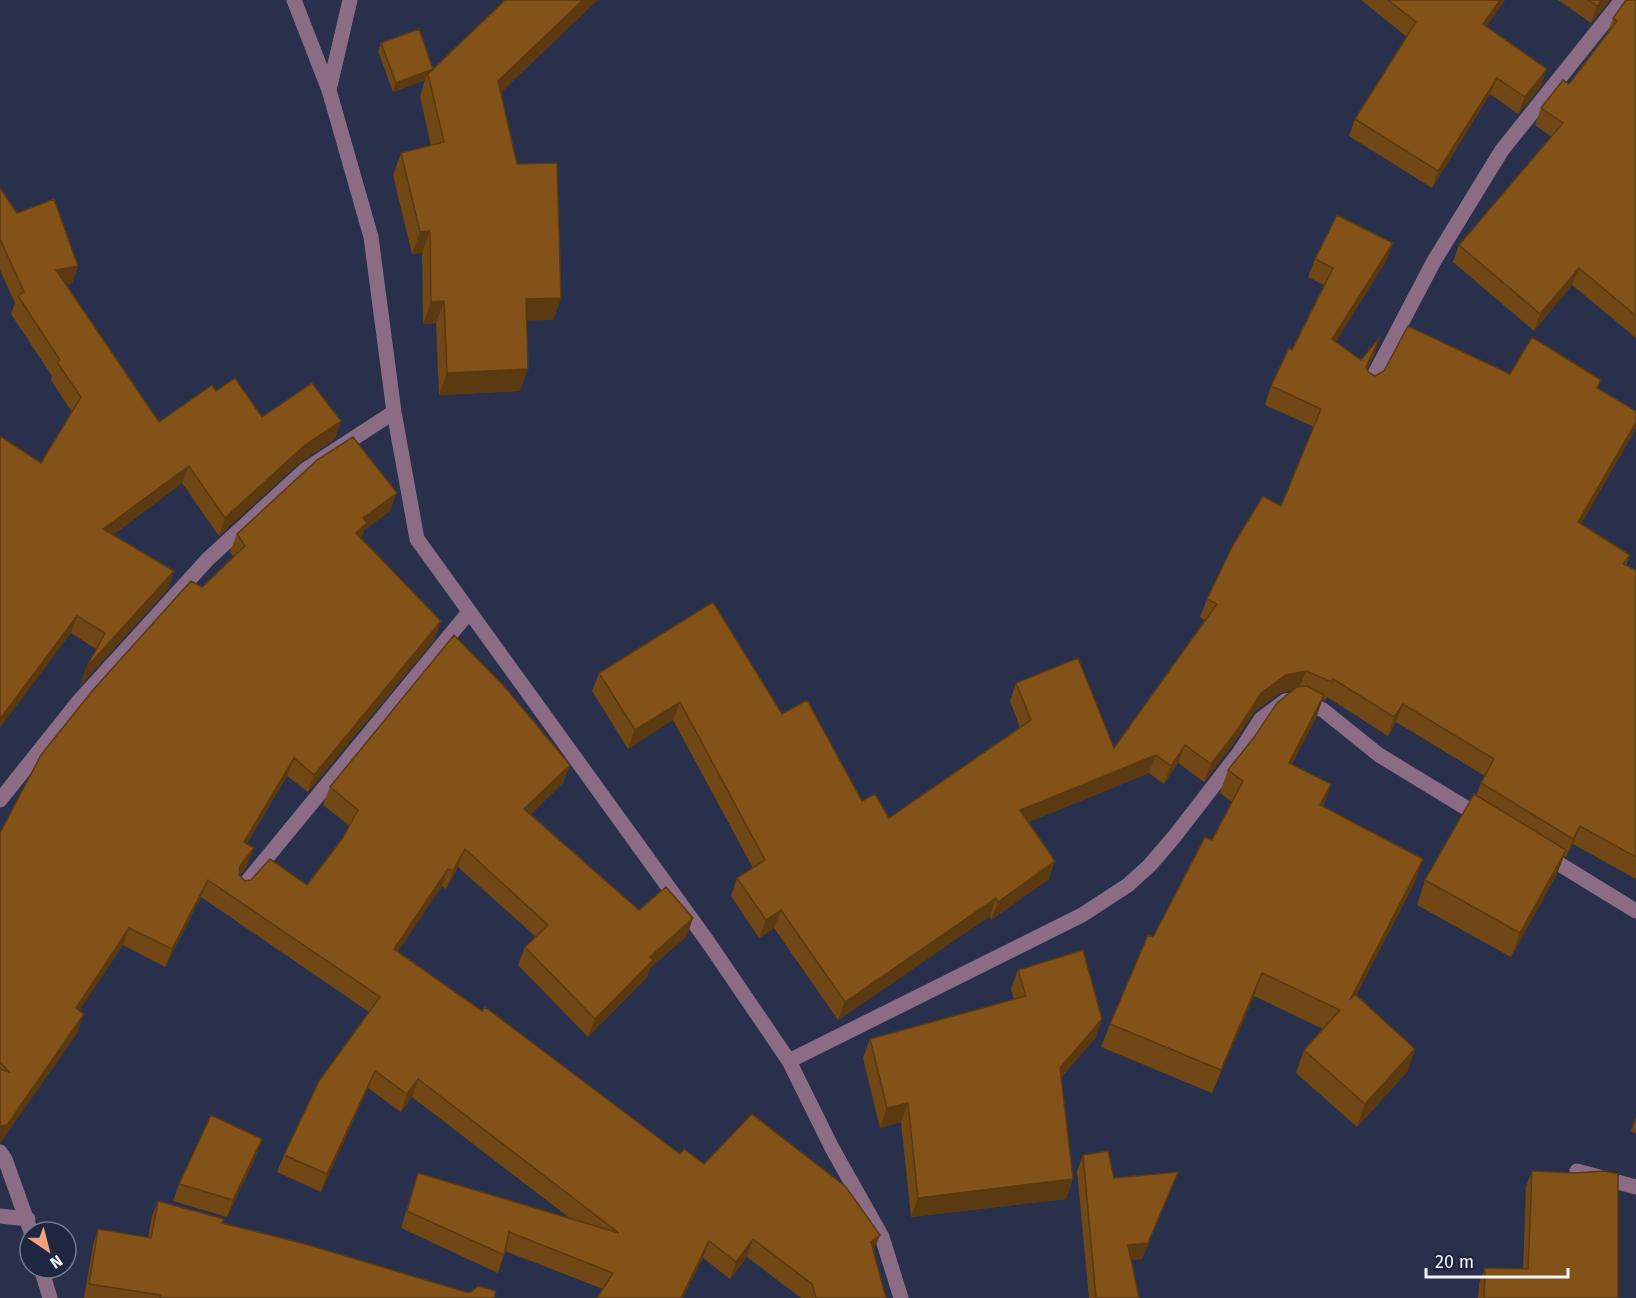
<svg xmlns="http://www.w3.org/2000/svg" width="1636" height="1298" font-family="'Fira Sans',sans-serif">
<rect width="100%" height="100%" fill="#28304b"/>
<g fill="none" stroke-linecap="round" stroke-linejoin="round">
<path stroke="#8c6c85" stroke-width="15" d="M294,0L329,90L371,237L394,412L417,539L708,942L789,1061L832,1148L882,1237L901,1298
M329,90L350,0
M1369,385L1434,261L1502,150L1622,0
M0,800L79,701L208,559L305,470L394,412
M1543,854L1636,911
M241,889L469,612
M789,1061L1082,915L1128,885L1150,865L1174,837L1239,753L1261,719L1285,701L1300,699L1323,710L1379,755L1481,817
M0,1152L5,1159L31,1232
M1577,1171L1636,1187
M0,1216L28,1219
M41,1268L50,1298"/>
</g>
<path fill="#704715" d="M1361,0H1505L1486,27L1547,69L1541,86L1518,114L1490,94L1432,188L1349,136L1355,119L1407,37Z
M1558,0H1610L1591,23Z
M1636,0V338L1572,285L1534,331L1453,262L1459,245L1552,137L1535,125L1541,108L1569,84L1607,34L1613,18Z
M381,43L433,69L500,93L517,164L561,298L553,320H527L520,391L439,395L436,323L423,324L422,253L412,254L393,175L401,153L431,146L420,96L425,80L393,92L378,51Z
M0,188L17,213L78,266L72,283L66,284L159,422L216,391L262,417L341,421L335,439L299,463L219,536L182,483L113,535L174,571L168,589L80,686L86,668L96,649L71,633L41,463L72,412L51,380L52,376L11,314L15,303L0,270Z
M1315,259L1386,261L1335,342L1361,360L1380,337L1374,355L1367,369L1368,372L1375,376L1510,374L1598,389L1636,411V427L1634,432L1581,524L1630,555L1626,565L1636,570V879L1573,844L1566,857L1564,856L1557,874L1511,957L1417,905L1425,880L1476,796L1481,783L1485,776L1396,722L1388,736L1327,697L1325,700L1323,699L1316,718L1292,764L1323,807L1423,859L1415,882L1356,995L1415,1049L1407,1072L1357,1127L1296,1073L1304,1050L1323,1029L1254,996L1212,1093L1101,1047L1110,1024L1153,937L1212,840L1232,802L1220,793L1228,770L1293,690L1280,693L1255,711L1231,747L1204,782L1178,763L1164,784L1149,773L1029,822L1049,879L991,920L990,916L838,1020L774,928L759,938L731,896L737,878L753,868L673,720L628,749L592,691L599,673L782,714L862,801L889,818L1020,728L1010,701L1016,683L1114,748L1205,620L1200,617L1207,599L1281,506L1314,427L1265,405L1271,386L1292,350L1324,285L1308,277Z
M390,511L364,530L361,538L435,639L308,792L287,776L247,843V866L239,876L245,881L307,885L342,839L350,826L323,805L330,787L570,765L563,783L531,814L639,910L687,936L650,968L647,977L588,1037L518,965L525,947L536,937L458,867L446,889L442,886L398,951L680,1154L704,1164L874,1251L886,1298H801L747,1257L730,1279L703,1258L603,1289L505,1251L498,1273L401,1228L412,1191L418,1173L571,1219L412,1097L401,1112L368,1088L321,1192L277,1172L284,1155L369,1012L201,897L165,967L123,945L79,1010L78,1032L0,1143V833L202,587L234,557L230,552L237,534Z
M1018,970L1102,1019L1095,1038L1061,1078L1066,1199L911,1217L901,1122L880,1128L863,1058L870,1039L1014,999L1011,989Z
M1636,1117V1134L1631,1131Z
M1083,1155L1114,1178L1172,1187L1142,1259L1131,1260L1139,1298H1089L1077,1171Z
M256,1156L227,1217L173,1201L179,1184Z
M1532,1171L1618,1298H1478L1479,1284L1485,1268L1523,1269L1526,1187Z
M158,1201L222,1223L466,1292L494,1298H84L93,1245L98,1229L148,1238L152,1216Z"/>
<path fill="#5b3911" d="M583,0H598L490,103L498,81Z
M1500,0H1505L1476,41L1483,24Z
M1602,0H1610L1591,23L1597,6Z
M1547,69L1541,86L1518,114L1525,97Z
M433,70L428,74L425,80L393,92L396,83Z
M1497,78L1490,94L1432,188L1438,171Z
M430,231L422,253L412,254L420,232Z
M1393,243L1386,261L1326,358L1332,339Z
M78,266L72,283L49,288L56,270Z
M1579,268L1572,285L1534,331L1540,314Z
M561,298L553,320L518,321L526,299Z
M444,301L436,323L423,324L431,302Z
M1380,337L1374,355L1359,385L1366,367Z
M528,369L520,391L439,395L447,373Z
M341,421L335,439L299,463L219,536L225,518L305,445Z
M1636,422V427L1634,432L1572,540L1578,522Z
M189,466L182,483L97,547L103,529Z
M397,493L390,511L364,530L361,540L350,551L363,518Z
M174,571L168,589L80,686L86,668Z
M77,616L71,633L0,728V719Z
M441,621L435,639L308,792L314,775Z
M1306,671L1299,689L1280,693L1255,711L1231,747L1204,782L1211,764L1261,693L1286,675Z
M1324,695L1316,718L1281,785L1289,763Z
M680,702L673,720L628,749L635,730Z
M1403,704L1396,722L1388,736L1394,717Z
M1185,745L1178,763L1164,784L1171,766Z
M1156,755L1149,773L1014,828L1020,810Z
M294,758L287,776L238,859L244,842Z
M570,765L563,783L518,826L524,809Z
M1331,784L1323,807L1320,805Z
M1580,826L1573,844L1566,857L1573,839Z
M254,848L247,866L233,883L240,866Z
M465,849L458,867L446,889L453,871Z
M1566,850L1557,874L1511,957L1520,933Z
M1423,859L1415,882L1342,1023L1350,1000Z
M1055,861L1049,879L991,920L998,902Z
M448,869L442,886L388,966L394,949Z
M208,880L201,897L165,967L172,949Z
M996,898L990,916L838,1020L845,1002Z
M781,910L774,928L759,938L766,920Z
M693,918L687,936L650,968L647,977L588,1037L595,1019L650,957Z
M129,928L123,945L69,1026L76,1008Z
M1262,973L1254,996L1212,1093L1221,1070Z
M84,1014L78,1032L0,1143V1128Z
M1102,1019L1095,1038L1053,1087L1060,1068Z
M1415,1049L1407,1072L1357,1127L1365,1104Z
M375,1071L368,1088L321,1192L327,1174Z
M418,1079L412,1097L401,1112L407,1094Z
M908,1103L901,1122L880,1128L887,1108Z
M262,1139L256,1156L227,1217L233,1200Z
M1178,1172L1142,1259L1122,1261L1128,1245Z
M1073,1179L1066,1199L911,1217L918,1198Z
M880,1235L873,1252L871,1242Z
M753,1239L747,1257L730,1279L736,1262Z
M709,1241L703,1258L683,1298H681Z"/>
<path fill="#825218" stroke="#5b3911" stroke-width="1.5" d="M505,0H583L498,81L517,164L557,163L561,298L526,299L528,369L447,373L444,301L431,302L430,231L420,232L401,153L444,142L428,74Z
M1388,0H1500L1483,24L1547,69L1525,97L1497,78L1438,171L1355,119L1416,22Z
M1588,0H1602L1597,6Z
M1626,0H1636V316L1579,268L1540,314L1459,245L1563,123L1541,108L1563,80L1569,84L1617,21L1613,18Z
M419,29L433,69L396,83L381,43Z
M0,188L17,213L54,199L78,266L56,270L159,422L212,385L216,391L235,378L262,417L312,383L341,421L305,445L225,518L189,466L103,529L174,571L86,668L105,633L77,616L0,719V436L41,463L81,397L57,362L60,360L18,296L24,292L0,239Z
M1337,215L1393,243L1332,339L1361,360L1380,337L1366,367L1368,372L1375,376L1384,371L1408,326L1510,374L1532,337L1601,380L1597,388L1636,411V422L1578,522L1630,555L1623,564L1636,570V857L1580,826L1573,839L1481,783L1494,759L1403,704L1394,717L1333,679L1332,682L1306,671L1286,675L1261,693L1238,729L1211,764L1185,745L1171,766L1156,755L1020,810L1055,861L998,902L996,898L845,1002L781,910L766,920L737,878L765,860L680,702L635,730L599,673L713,602L782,714L807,700L862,801L875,794L889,818L1031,720L1016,683L1078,658L1114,748L1217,604L1207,599L1233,545L1263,496L1281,506L1321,409L1271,386L1289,348L1292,350L1333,268L1315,259Z
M353,437L397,493L363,518L367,523L356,533L441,621L314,775L294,758L244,842L254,848L240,866L239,875L245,881L251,880L270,859L307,885L342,839L358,810L330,787L454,635L504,686L570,765L524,809L639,910L666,887L693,918L650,957L653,960L595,1019L525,947L548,925L465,849L453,871L448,869L394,949L482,1011L485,1007L680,1154L684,1149L704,1164L752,1114L846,1187L880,1235L871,1242L886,1298H816L812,1284L753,1239L736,1262L709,1241L681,1298H597L613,1273L509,1232L504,1255L407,1211L418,1173L619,1233L418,1079L407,1094L375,1071L327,1174L284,1155L319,1081L380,997L208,880L172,949L129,928L76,1008L84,1014L7,1125L1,1126L0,1128V1069L9,1072L0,1062V833L41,755L93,690L191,581L202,587L245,546L237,534L317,460Z
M1307,686L1324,695L1289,763L1331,784L1320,805L1423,859L1350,1000L1355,994L1415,1049L1365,1104L1304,1050L1340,1010L1262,973L1221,1070L1110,1024L1148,935L1153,937L1205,837L1212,840L1243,781L1228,770L1255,736L1277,703L1297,687Z
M1474,794L1566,850L1520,933L1425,880Z
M1083,950L1102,1019L1060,1068L1073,1179L918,1198L908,1103L887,1108L870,1039L1026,996L1018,970Z
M211,1115L262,1139L233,1200L179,1184Z
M1108,1151L1114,1178L1178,1172L1148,1243L1128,1245L1139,1298H1096L1083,1155Z
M1532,1171L1574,1173L1605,1171L1618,1174V1298H1484L1485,1268L1528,1269Z
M158,1201L224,1219L222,1223L305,1244L466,1292H471L478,1286L496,1291L494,1298H160L161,1295L89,1284L98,1229L151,1238Z"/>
<g transform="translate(48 1250) rotate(145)"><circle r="28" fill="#1f2640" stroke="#73798b" stroke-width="1.5"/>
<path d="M0-4.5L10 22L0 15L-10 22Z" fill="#f2a17e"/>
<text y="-9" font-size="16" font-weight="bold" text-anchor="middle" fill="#f2f5fc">N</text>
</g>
<path d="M1426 1268v9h142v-9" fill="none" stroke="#f2f5fc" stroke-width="3"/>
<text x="1435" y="1268" font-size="18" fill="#f2f5fc" stroke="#1f2640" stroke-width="4.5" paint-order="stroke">20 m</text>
</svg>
